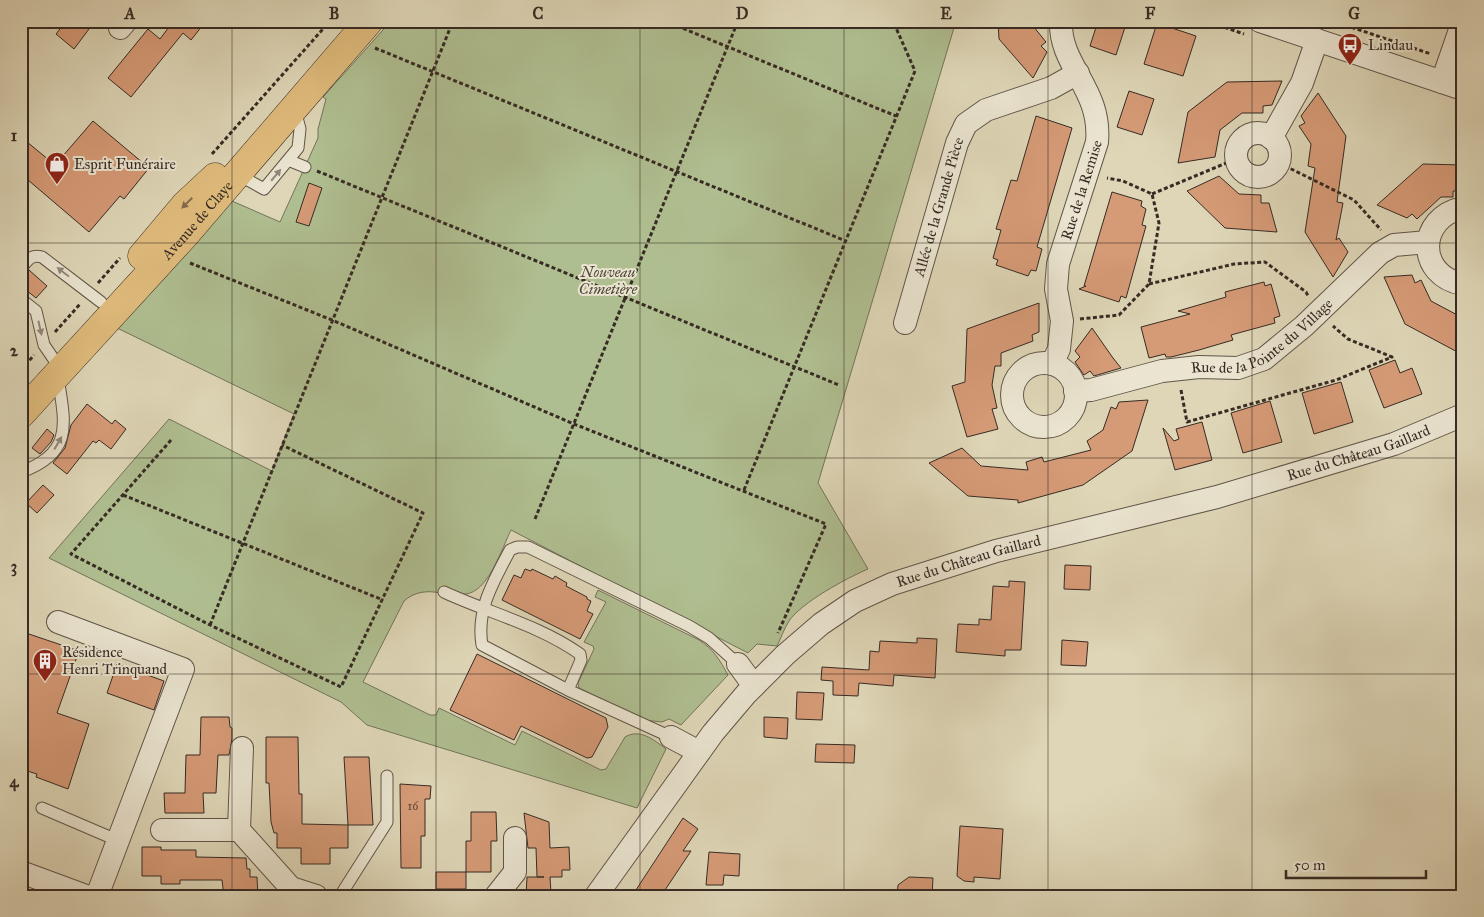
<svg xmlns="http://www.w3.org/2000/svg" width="1484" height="917" font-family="'IM FELL Great Primer',serif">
<rect width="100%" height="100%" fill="#ded6b7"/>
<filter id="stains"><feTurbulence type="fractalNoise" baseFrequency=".004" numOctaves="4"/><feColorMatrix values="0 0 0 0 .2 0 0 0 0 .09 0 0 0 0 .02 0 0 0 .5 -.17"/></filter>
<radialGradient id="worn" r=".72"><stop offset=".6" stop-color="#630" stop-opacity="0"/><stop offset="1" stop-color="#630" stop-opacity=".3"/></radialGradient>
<path fill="#afbe90" stroke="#73745a" d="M391,21H956L818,483L868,569C847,578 802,602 789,621C784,629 781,638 777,646L757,644L748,653L511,530C502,548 488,593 465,594C458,595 450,589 444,586L440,593C427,590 414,592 404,601L363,682L430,715H436L439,708L515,745L522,731L601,770L606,769L625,737C640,728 654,740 666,749L637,808L367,725L341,702L49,558L169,419L272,471L294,414L117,328L232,201L280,222L318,138V129L326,99L323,97Z
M598,590L699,640C713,649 720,660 728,675L681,725L669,719L662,722L644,720L579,688L578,683L594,649L593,646L584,642L606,602L595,597Z"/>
<path fill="#d59a76" stroke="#372b24" d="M66,21H95L74,49L56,34Z
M170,21H206L191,40L183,33L131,97L108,78L148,29L160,39L172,23Z
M998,21H1029L1046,42L1041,46L1047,52L1033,78L999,39Z
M1098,21H1127L1116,55L1090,46Z
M1157,23L1196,36L1183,76L1144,64Z
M1282,81L1272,105L1263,106V113H1242L1220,130L1215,157L1178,163L1188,112L1227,82Z
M1129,91L1154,99L1142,135L1117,127Z
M1318,93L1346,136L1337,202L1343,203L1336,240L1339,238L1348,252L1333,277L1305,232L1315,168L1308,166L1311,144L1299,126L1305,123L1301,116Z
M1036,116L1072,128L1037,247L1042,249L1036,271L1031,270L1028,276L996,265L998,260L993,258L1001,230L996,229L1011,180L1017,181Z
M93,121L149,168L124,199L120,196L89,232L21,174V137L55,165Z
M1423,164L1463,165L1461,191H1453V197H1441L1417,219L1412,214L1407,218L1377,205Z
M1219,176L1239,194L1261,195V203H1269L1277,232L1225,228L1187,191Z
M309,183L322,188L309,226L296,222Z
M1112,192L1142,201L1141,206L1146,209L1142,225L1146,226L1126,298L1121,296L1119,302L1079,289L1086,286H1084Z
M29,270L47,286L36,298L21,286V275Z
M1412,275L1415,283L1421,280L1431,301L1463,318V355L1405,324L1384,277Z
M1264,282L1265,286L1271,284L1280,316L1274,318L1275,323L1231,335L1233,340L1199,350L1171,357H1166L1165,354L1149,358L1141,327L1190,314L1178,311L1226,297L1225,292Z
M1039,303V332L1032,335L1033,341L1001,353V366H995L992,385L997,408L992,409L998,429L967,437L952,386L965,382L967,329Z
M1092,328L1113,358L1121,368L1094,376L1090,371L1084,375L1075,362L1080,357L1075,351Z
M1395,360L1400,373L1412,368L1422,394L1384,408L1369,370Z
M1341,382L1353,422L1314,434L1302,393Z
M1148,400L1132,451L1083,485L1018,503V500L968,496L929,463L962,448L981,466L1028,470L1026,462L1042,457L1044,462L1091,450L1087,441L1103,430L1111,407L1116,409L1119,402Z
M1270,401L1282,442L1243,453L1231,413Z
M87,404L112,424L115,420L126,429L111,449L99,440L96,443L93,441L67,474L53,463L65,448L71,425Z
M1202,422L1212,460L1175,470L1163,428L1174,441L1179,439L1176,429Z
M47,429L54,435L51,442L40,454L32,448Z
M43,485L54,495L37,513L26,503Z
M1065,565L1091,566L1090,590L1064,589Z
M525,569L531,571L532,569L553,579L555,576L567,583L566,586L587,597V599L591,601L587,611L593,614L580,639L502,600L514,575L521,578Z
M1009,581L1025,582L1021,650H1005V656L956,652L958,624L979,625V619L991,620L993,586L1009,587Z
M26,633L79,651L57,713L89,724L68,789L36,777L37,774L21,769V647Z
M917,638L937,639L935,678L894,675L893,686L859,683L858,696L833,695V681L821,680L822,667L869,670L870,651L879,652L880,641L917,643Z
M1062,640L1088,642L1086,666L1061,665Z
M477,654L606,718L608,727L592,757L587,758L521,726L514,740L450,710Z
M117,664L164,681L154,710L107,693Z
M797,692L824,693L822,720L796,719Z
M201,717H229L230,727L232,728V739L229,755H218L216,793H203L204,813H165L164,793H185L186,755H200Z
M764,717L788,718L787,739L764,737Z
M266,737H298L299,794H302V824L348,825V848H330V864H301V848H277V833H274L271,822L269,783H266Z
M816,744L855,745L854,763L815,762Z
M344,757H369L373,825H348Z
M400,784L431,786L430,799H425V836H421V868H401Z
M471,812H496L497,841H491V872H466V841H471Z
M524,813L549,822L550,848L569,847L570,870H562V877H550L551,893H540V896H526L527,877H544H537L536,848H528Z
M683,818L698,829L683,851H691L661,896H632Z
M960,826L1003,829L1000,879L974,877V882L964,881L957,876Z
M142,847H161V850H196V857L246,858L247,869H250V877H257L258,896H224L222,880H180V884H161V876H142Z
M709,852L740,854L739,876L724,875L723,885H706Z
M436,872H466V889H436Z
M909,877L933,878L932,896H897L898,885Z"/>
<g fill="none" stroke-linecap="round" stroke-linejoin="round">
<defs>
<path id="service" d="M288,160L305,167
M237,174L264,189L298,148L300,129L295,110
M21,268C28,260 31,254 42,257L101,302
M21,299L36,311L44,345L55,361
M21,472C74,453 65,423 58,378
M444,592C489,613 539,625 580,654L581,660L568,690
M671,737L568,690L482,645C476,609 494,581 510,550L517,547H528L689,626L709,638L738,664
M42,808L119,841
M340,896L387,822V776"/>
<g id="minor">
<path d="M1260,21L1463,89"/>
<path d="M120,28L126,21"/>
<path d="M1442,82L1463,21"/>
<circle cx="1258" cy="155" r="22"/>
<path d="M1271,138L1302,83L1317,40"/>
<path d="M1463,208C1417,217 1416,276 1463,284"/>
<path id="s1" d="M905,323L957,143L966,124L986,110L1051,88L1078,73"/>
<circle cx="1044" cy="395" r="32"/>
<path id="s2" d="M1052,364L1059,349L1062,321L1056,289L1058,264L1097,142C1102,89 1059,66 1061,21"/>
<path id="s3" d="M1075,391L1091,390L1162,371L1199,367L1238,368L1264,359L1304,326L1380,253L1394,245L1428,242"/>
<path d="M58,622L183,669L97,896"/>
<path d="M738,664L754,686"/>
<path d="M671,737L699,752"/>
<path d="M242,748L239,830L291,888L316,896"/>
<path d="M162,830H239"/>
<path d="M21,872L86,896"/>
<path d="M496,896L515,872V838"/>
<path id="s4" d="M596,896L713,733L746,694L785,655L821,624L855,601L892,584L996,551L1217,497L1394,444L1463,415"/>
</g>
<g id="primary">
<path d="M142,256L185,205L215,177"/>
<path id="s5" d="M21,414L184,236L369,21"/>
</g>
</defs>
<use href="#service" stroke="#615649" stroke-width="13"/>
<use href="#minor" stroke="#615649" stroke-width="24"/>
<use href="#primary" stroke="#372b24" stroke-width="29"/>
<path stroke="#372b24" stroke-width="3" stroke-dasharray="4 2.5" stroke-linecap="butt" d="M665,21L896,116
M1206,21L1244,34
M1333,21L1431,54
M375,48L846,241
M212,154L330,21
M1279,163L1354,200L1381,230
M317,171L839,385
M1152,194L1236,159
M190,263L332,320L574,424L826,524L778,633
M98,283L120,258
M1149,284L1234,264L1265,262L1306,292L1308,296
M1080,319L1119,315L1149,284L1159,223L1152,194L1123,181L1107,178
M55,332L81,303
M21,370L34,355
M1181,390L1187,422L1336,380L1392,357L1348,339L1333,326
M171,440L71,554L210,625L341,687L423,513L282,445
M744,490L915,71L893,21
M123,495L383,600
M535,519L738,21
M210,625L453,21"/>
<use href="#service" stroke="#eae4d0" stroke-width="11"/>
<use href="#minor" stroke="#eae4d0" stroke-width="22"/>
<use href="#primary" stroke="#dfbb7c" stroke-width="28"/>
</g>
<defs><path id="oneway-solid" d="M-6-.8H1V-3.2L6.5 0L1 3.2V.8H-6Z" transform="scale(1.25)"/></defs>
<g fill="#90887a">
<use href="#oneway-solid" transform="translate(276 175) rotate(-50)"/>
<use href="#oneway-solid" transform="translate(63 272) rotate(-143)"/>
<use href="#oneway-solid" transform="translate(40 328) rotate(77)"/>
<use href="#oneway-solid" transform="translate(58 443) rotate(-60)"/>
</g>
<use fill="#836c4c" href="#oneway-solid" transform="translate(187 203) rotate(135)"/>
<path fill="none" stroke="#372b24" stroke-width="1" stroke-opacity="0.55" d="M232,21V896M436,21V896M640,21V896M844,21V896M1048,21V896M1252,21V896M21,243H1463M21,458H1463M21,674H1463"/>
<defs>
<symbol id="bus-pin" viewBox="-11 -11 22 30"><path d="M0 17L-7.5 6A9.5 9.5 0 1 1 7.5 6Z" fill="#8f2418" stroke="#eae4d0"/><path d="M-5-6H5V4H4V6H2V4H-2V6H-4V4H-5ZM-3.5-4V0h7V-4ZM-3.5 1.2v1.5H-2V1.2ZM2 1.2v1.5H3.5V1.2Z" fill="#fff"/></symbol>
<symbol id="shop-pin" viewBox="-11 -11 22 30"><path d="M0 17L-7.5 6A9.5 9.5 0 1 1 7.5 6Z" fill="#8f2418" stroke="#eae4d0"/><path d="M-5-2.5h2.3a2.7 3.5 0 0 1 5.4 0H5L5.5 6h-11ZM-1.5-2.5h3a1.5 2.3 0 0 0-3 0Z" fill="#fff"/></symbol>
<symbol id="building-pin" viewBox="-11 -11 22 30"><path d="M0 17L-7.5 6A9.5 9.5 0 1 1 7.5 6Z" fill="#8f2418" stroke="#eae4d0"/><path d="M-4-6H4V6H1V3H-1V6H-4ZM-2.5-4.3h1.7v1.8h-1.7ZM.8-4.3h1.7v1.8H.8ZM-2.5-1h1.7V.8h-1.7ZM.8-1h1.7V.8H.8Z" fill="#fff"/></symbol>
</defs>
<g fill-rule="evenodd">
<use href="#bus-pin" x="1336" y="31" width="28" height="38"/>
<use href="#shop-pin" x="43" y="150" width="28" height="38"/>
<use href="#building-pin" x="31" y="647" width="28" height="38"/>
</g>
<g text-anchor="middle" stroke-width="4" stroke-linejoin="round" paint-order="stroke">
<g font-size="12" fill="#5e4738">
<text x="413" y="810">16</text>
</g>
<g font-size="15" fill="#372b24" stroke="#eae4d0" text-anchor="start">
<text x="1368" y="50">Lindau</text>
<text x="74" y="169">Esprit Funéraire</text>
<text x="62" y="657">Résidence<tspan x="62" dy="17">Henri Trinquand</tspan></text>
</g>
<g font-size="15" fill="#372b24" stroke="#eae4d0">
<text dy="5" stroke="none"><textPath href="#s2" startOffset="180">Rue de la Remise</textPath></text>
<text dy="5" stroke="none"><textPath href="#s1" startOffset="121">Allée de la Grande Pièce</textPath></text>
<text dy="5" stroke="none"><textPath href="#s5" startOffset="262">Avenue de Claye</textPath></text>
<text dy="5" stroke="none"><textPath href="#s3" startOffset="200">Rue de la Pointe du Village</textPath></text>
<text dy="5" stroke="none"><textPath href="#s4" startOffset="921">Rue du Château Gaillard</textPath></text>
<text dy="5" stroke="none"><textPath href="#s4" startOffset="516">Rue du Château Gaillard</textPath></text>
</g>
<g font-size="15" font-style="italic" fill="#4f483a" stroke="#eae4d0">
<text x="608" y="277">Nouveau<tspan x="608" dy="17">Cimetière</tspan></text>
</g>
</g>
<rect width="1484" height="917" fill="none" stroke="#ded6b7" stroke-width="55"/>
<path d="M1286 870v8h140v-8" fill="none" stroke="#372b24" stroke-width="2.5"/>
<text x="1294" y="870" font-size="15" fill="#372b24" stroke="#eae4d0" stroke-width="4" paint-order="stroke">50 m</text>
<rect x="28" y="28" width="1428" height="862" fill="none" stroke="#372b24" stroke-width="2"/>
<g font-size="16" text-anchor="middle" font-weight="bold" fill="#372b24">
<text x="130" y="19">A</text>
<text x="334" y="19">B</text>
<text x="538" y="19">C</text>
<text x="742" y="19">D</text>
<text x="946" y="19">E</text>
<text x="1150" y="19">F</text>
<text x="1354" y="19">G</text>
<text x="14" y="141">1</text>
<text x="14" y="356">2</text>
<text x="14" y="572">3</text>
<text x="14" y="787">4</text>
</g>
<rect width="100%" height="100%" filter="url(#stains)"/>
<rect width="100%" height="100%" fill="url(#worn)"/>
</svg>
